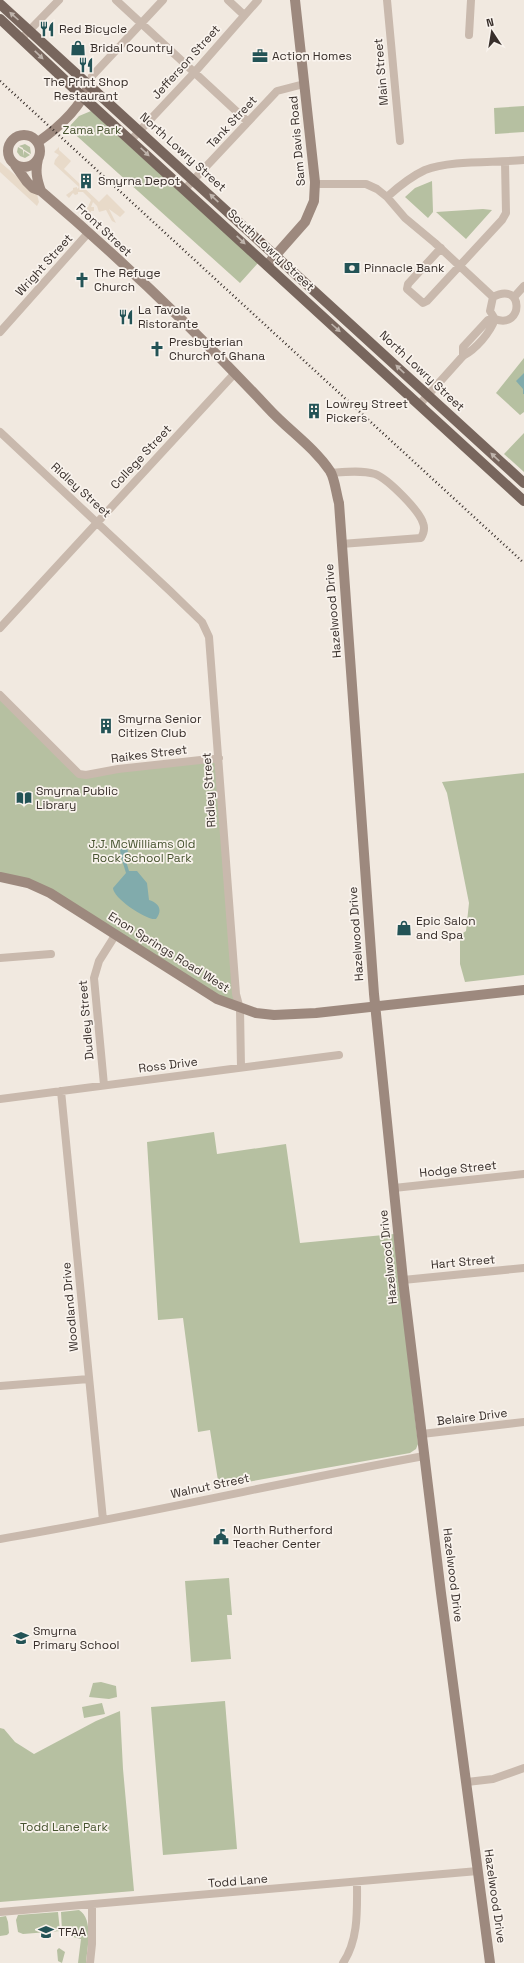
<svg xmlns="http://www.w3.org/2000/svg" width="524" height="1963" font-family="'Space Grotesk',sans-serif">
<rect width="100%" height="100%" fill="#f1e9e0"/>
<path fill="#b6c0a1" d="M524,106V132L495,134L494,108Z
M91,111L258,263L240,283L68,128L79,116Z
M25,144L30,147L31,154L23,149V146V148L19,146Z
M18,147L23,150V156L24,151L30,155L25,158L20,156L17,152Z
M432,181L433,212L428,218L405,197L415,188Z
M483,209L492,210L466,239L436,212Z
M524,358V412L520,415L496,393Z
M524,433V472L504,454Z
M0,695L77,773L219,758L240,1009L60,899L0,877Z
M524,773V975L465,982L460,964V935L466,931L469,903L447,793L442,782Z
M214,1132L217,1154L286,1144L300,1243L394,1234L418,1444L416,1449L410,1453L219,1487L210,1430L198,1432L183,1318L158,1320L147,1142Z
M229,1578L232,1615H227L231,1659L191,1662L185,1581Z
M101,1682L116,1686L117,1697L109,1699L89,1697L93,1683Z
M225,1701L237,1849L163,1855L151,1707Z
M102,1703L105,1714L84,1718L82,1707Z
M120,1711L123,1769L134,1891L0,1902V1728L4,1729L15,1742L34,1754L96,1721Z
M79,1910C94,1919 87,1949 86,1963H78L81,1939L73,1937L71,1930L62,1931L61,1912Z
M58,1912L60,1931L23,1934L18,1932L16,1920L18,1915Z
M6,1916L8,1922L9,1933L7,1935L0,1936V1917Z
M59,1948L65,1952L62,1963L58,1961L57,1950Z"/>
<path fill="#e8dac9" d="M59,147V150L71,161L64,169L99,202L107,194L125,212L120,217L109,209L116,223L112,221L106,210L99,212L97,206L93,202L91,207H94V211H91V218L89,216L86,207H88L91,200L83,192H78V194L75,195L73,193L69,198L66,195L73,190V188L77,187V189L79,187L54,164L55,160L59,155L54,152Z
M0,162L37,194L39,202L37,206L0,172Z"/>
<path fill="#81abac" d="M524,373V394H523V389L516,381Z
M121,840L127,848L129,856L126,861L129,871H137L147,883L149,900C159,903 163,910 156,919C147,921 113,898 113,888L126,873L121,857L119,841Z"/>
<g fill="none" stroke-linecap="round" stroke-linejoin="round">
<path stroke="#c9b9ad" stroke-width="8" d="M116,0L248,122
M228,0L244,15
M387,0L400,141
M469,35L471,0
M21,39L59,0
M89,85L92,76L163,0
M131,140L194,73L258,0
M315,184H366L377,189L387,197
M185,189L277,91L304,84
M441,248L408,284L407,289L423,303L427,301L502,220L506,213L505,162
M515,296L524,286
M493,297L435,243L405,218L387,197C398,187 412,176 425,170C451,160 495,163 524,160
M0,332L89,232
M419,405L463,356C476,349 490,333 495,319C524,330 524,280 493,297L490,311L495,319L488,320L463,347V356
M0,432L170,591L202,622L209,637L236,994L240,1009L241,1067
M331,473C345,472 361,470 375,474C388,479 419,510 423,523C425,528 424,533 421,538L341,544
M0,628L235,373
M0,695L79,774L86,775L118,769L219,758
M0,958L51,954
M104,1085L94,978L99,961L116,934
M61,1091L103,1520
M0,1099L339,1055
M394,1188L524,1174
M403,1280L524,1268
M0,1386L89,1379
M422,1434L524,1422
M0,1539C142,1515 283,1482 424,1456
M467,1782L493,1779L524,1768
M0,1912L478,1871
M90,1963L92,1944V1905
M343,1963C359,1939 357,1909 357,1882"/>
<path stroke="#9d897e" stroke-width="10" d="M8 151a16 16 0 1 1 32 0a16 16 0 1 1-32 0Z
M38,142C58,128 80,108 89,85
M38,159C35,171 37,180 41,191
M15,165L27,182L33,188L41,191C121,259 197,332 268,408C288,430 313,446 330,471C335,479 336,493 339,503L374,994L403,1280L441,1593L490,1963
M267,265L305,222L314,201L315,182L295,0
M0,877L28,883L50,893L217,999L256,1013L274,1015L316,1013L524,990"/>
<path stroke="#78665d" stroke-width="10" d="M0,4L524,483
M0,19L84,98L524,501"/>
<path stroke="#382f2b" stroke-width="2.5" stroke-dasharray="1 3" stroke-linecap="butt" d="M0,81L524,563"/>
</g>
<defs><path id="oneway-solid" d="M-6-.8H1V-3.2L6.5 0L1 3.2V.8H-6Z"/></defs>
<g fill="#bfb4ac">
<use href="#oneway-solid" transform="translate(14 16) rotate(-138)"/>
<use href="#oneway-solid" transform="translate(39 55) rotate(44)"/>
<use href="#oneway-solid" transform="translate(145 152) rotate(43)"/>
<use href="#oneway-solid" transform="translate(214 198) rotate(-137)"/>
<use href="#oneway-solid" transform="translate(241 240) rotate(43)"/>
<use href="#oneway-solid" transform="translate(336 328) rotate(42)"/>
<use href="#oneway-solid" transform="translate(400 369) rotate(-137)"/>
<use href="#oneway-solid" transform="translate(495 457) rotate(-137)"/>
</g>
<defs>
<symbol id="restaurant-bare" viewBox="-9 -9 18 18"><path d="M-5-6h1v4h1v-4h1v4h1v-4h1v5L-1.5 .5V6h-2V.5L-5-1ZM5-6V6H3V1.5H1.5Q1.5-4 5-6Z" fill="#235356" stroke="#f9f3ed" stroke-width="2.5" paint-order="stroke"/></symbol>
<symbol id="shop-bare" viewBox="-9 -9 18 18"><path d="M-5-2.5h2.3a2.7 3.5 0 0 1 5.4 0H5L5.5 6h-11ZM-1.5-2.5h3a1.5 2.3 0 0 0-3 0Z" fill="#235356" stroke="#f9f3ed" stroke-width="2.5" paint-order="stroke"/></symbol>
<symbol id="office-bare" viewBox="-9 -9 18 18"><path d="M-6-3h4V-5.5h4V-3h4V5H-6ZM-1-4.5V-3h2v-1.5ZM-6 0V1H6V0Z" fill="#235356" stroke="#f9f3ed" stroke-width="2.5" paint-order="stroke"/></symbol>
<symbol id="building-bare" viewBox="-9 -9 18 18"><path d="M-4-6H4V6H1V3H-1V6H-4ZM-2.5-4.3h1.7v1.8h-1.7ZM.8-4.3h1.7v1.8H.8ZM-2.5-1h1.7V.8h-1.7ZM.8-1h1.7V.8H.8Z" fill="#235356" stroke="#f9f3ed" stroke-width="2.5" paint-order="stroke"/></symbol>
<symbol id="bank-bare" viewBox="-9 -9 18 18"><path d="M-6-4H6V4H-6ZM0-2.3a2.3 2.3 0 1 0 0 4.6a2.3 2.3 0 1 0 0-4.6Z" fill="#235356" stroke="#f9f3ed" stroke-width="2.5" paint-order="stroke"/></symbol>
<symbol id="church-bare" viewBox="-9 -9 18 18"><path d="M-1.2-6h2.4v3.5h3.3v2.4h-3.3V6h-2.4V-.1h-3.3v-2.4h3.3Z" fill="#235356" stroke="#f9f3ed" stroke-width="2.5" paint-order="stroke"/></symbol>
<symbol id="library-bare" viewBox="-9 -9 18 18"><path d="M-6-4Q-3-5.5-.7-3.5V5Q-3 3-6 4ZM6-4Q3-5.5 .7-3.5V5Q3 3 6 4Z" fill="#235356" stroke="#f9f3ed" stroke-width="2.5" paint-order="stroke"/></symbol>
<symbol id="civic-bare" viewBox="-9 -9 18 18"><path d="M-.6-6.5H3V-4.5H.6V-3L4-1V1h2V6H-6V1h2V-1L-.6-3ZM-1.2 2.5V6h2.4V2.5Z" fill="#235356" stroke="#f9f3ed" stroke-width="2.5" paint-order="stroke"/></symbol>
<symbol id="school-bare" viewBox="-9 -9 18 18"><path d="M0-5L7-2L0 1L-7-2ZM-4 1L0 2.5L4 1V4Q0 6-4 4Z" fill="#235356" stroke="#f9f3ed" stroke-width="2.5" paint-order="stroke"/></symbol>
</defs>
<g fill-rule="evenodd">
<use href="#restaurant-bare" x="36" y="18" width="22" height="22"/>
<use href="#shop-bare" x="67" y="37" width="22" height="22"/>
<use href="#office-bare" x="249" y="45" width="22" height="22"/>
<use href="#restaurant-bare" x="75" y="54" width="22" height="22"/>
<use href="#building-bare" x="75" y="170" width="22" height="22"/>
<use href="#bank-bare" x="341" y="257" width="22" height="22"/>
<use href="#church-bare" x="71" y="269" width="22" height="22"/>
<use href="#restaurant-bare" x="115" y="306" width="22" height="22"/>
<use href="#church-bare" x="146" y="338" width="22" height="22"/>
<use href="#building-bare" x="303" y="400" width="22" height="22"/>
<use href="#building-bare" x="95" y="715" width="22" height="22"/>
<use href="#library-bare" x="13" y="787" width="22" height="22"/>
<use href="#shop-bare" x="393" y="917" width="22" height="22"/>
<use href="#civic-bare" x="210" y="1526" width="22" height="22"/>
<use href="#school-bare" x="10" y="1627" width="22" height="22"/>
<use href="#school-bare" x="35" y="1921" width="22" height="22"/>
</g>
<g text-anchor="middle" stroke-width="3.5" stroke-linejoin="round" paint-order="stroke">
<g font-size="12" fill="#382f2b" stroke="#f9f3ed" text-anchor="start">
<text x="59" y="33">Red Bicycle</text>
<text x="90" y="52">Bridal Country</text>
<text x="272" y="60">Action Homes</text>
<text x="86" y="86" text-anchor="middle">The Print Shop<tspan x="86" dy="14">Restaurant</tspan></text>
<text x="98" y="185">Smyrna Depot</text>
<text x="364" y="272">Pinnacle Bank</text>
<text x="94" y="277">The Refuge<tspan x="94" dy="14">Church</tspan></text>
<text x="138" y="314">La Tavola<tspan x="138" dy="14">Ristorante</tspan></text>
<text x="169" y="346">Presbyterian<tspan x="169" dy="14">Church of Ghana</tspan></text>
<text x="326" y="408">Lowrey Street<tspan x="326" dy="14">Pickers</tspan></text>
<text x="118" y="723">Smyrna Senior<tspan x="118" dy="14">Citizen Club</tspan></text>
<text x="36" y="795">Smyrna Public<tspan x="36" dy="14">Library</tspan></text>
<text x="416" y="925">Epic Salon<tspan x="416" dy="14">and Spa</tspan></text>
<text x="233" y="1534">North Rutherford<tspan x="233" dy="14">Teacher Center</tspan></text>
<text x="33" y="1635">Smyrna<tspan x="33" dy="14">Primary School</tspan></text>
<text x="58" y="1936">TFAA</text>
</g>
<g font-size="12" fill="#382f2b" stroke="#f9f3ed">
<text transform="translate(186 62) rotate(-48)" y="4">Jefferson Street</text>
<text transform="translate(381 72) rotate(-95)" y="4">Main Street</text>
<text transform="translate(232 122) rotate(-47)" y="4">Tank Street</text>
<text transform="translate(297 141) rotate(-95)" y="4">Sam Davis Road</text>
<text transform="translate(183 152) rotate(42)" y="4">North Lowry Street</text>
<text transform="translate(104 230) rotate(43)" y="4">Front Street</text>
<text transform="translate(271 250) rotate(43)" y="4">South Lowry Street</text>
<text transform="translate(44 265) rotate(-48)" y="4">Wright Street</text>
<text transform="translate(422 371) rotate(43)" y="4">North Lowry Street</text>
<text transform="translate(141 457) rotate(-47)" y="4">College Street</text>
<text transform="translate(81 490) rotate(42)" y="4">Ridley Street</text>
<text transform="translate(333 611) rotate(-95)" y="4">Hazelwood Drive</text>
<text transform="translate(149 754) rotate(-7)" y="4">Raikes Street</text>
<text transform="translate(209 790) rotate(-94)" y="4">Ridley Street</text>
<text transform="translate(356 934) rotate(-94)" y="4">Hazelwood Drive</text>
<text transform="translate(169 952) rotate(32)" y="4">Enon Springs Road West</text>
<text transform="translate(86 1020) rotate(-95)" y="4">Dudley Street</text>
<text transform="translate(168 1065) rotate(-7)" y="4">Ross Drive</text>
<text transform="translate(458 1169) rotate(-6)" y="4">Hodge Street</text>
<text transform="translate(388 1257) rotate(-96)" y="4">Hazelwood Drive</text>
<text transform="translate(463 1262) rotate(-5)" y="4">Hart Street</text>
<text transform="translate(70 1307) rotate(-95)" y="4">Woodland Drive</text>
<text transform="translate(472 1417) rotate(-7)" y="4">Belaire Drive</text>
<text transform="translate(210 1486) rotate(-12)" y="4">Walnut Street</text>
<text transform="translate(453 1575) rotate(83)" y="4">Hazelwood Drive</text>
<text transform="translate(238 1881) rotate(-5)" y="4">Todd Lane</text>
<text transform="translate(495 1896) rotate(82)" y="4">Hazelwood Drive</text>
</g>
<g font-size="12" fill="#475430" stroke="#f9f3ed">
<text x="92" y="134">Zama Park</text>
<text x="142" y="848">J.J. McWilliams Old<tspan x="142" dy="14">Rock School Park</tspan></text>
<text x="64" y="1831">Todd Lane Park</text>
</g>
</g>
<g transform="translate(492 32) rotate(348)" stroke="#f9f3ed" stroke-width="3" paint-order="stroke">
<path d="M0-3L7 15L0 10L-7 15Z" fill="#382f2b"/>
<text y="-6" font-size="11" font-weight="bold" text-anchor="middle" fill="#382f2b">N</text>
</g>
</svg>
